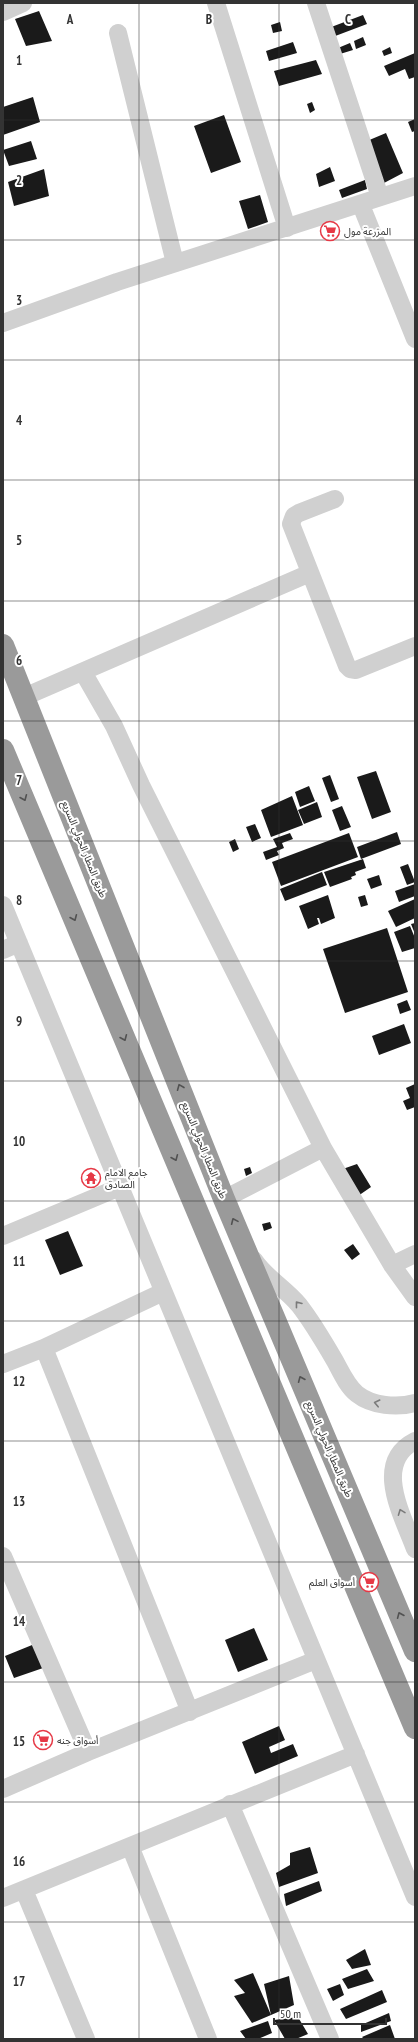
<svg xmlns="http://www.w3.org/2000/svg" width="418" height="2042" font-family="'PT Sans Narrow','Noto Sans Arabic',sans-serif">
<rect width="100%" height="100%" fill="#fff"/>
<path fill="#1a1a1a" d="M39,11L52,41L26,46L15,19Z
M363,15L367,24L330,38L326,29Z
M280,22L282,31L273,33L271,25Z
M363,37L366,45L356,49L354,41Z
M293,42L297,53L269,61L266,51Z
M350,43L353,50L340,54L338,48Z
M390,47L392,53L384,56L382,51Z
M415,53V77L409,79L405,69L389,76L384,66Z
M316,60L322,74L279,86L274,71Z
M33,97L40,122L3,135V107Z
M312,102L315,110L310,113L307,104Z
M224,115L241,162L211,173L194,126Z
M415,119V131L412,132L408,122Z
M386,133L403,173L384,183L367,141Z
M31,141L37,159L9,166L3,150Z
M330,167L335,181L319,187L316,174Z
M44,169L49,196L14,206L8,182Z
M365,180L367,189L342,198L339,190Z
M260,195L268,222L248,229L239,201Z
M376,771L391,812L372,819L357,777Z
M330,775L339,799L331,802L322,778Z
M309,786L315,801L300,807L295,792Z
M292,796L303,825L271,837L261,810Z
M317,802L322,817L304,824L298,810Z
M342,806L351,827L340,831L332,810Z
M255,824L261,838L252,842L246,827Z
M397,832L401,844L361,859L357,847Z
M290,833L293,839L282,843L284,848L277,851L279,855L266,860L263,852L277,847L273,839Z
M349,833L358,857L281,886L272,862Z
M235,839L239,849L233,852L229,842Z
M363,859L366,868L355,872L356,875L351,877L352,879L330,887L324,872Z
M408,864L415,882L407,885L400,867Z
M322,872L327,885L285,901L280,889Z
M379,875L382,885L371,889L367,879Z
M415,884V896L399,902L395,891Z
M328,895L335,918L321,924L319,918H317L319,924L308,929L299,906Z
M365,895L368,905L361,907L358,897Z
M415,899V918L396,927L388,911Z
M415,923V934L411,924Z
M410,926L415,938V948L402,952L394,932Z
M387,928L408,992L345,1013L323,949Z
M407,1000L411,1010L400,1014L397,1004Z
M404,1024L411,1043L379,1055L372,1036Z
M415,1084V1107L407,1110L403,1101L410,1098L406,1088Z
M357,1164L371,1187L358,1196L337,1171Z
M250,1167L252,1173L246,1176L244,1169Z
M270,1222L272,1228L264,1231L262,1224Z
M68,1231L83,1266L60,1275L45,1240Z
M353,1244L360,1254L352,1260L344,1250Z
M254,1628L268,1660L238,1672L225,1640Z
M37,1643L46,1667L14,1678L5,1656Z
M279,1726L285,1740L269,1747L271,1753L293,1744L298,1756L255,1774L242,1742Z
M310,1847L318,1873L279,1887L276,1873L290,1865V1853Z
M319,1881L322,1891L286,1906L284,1894Z
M365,1949L371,1965L352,1969L346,1960Z
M367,1969L374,1981L348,1989L342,1979Z
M253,1973L271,2015L252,2023L234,1996L245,1993L234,1980Z
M289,1976L294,2005L271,2015L264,1984Z
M340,1984L344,1995L333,2001L327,1989Z
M382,1990L387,2002L346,2019L340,2009Z
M389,2013L391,2021L361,2032V2025Z
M298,2017L308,2034L296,2039H285L274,2020Z
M268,2021L272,2033L258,2039H246L240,2031Z
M390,2025L395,2039H364L362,2037Z"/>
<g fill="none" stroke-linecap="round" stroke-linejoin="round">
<path stroke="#d0d0d0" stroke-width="18" d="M216,3L287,228
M316,3L380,197
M3,12L23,3
M118,33L175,263
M361,205L415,339
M3,323L117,282L415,186
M335,499L299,513L294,516L291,524L347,666L350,669L356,670L415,646
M83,672L114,726L141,785L323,1148L392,1265L415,1297
M24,697L310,573
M3,905L415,1897
M3,950L19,943
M224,1199L323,1148
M3,1236L120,1187
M254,1260C266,1278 285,1288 299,1305C313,1323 324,1342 335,1361C341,1372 347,1386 357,1394C372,1406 397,1408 415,1403
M392,1265L415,1254
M44,1348L190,1712
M3,1364L44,1348L163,1292
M415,1441C372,1463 403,1516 415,1549
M3,1556L88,1752
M3,1789L88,1752L316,1660
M230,1804L330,2039
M130,1846L208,2039
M24,1890L86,2039
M3,1898L356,1754"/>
<path stroke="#9a9a9a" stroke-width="22" d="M3,645L224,1199L415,1651
M3,750L415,1728"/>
</g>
<defs><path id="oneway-chevron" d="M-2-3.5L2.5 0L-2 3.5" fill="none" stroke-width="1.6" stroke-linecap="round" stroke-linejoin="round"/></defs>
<g stroke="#525252">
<use href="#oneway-chevron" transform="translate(24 798) rotate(67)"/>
<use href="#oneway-chevron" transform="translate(74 918) rotate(67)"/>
<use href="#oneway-chevron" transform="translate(124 1038) rotate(67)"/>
<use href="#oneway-chevron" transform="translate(180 1087) rotate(-112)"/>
<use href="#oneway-chevron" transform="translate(175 1158) rotate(67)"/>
<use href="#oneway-chevron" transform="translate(234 1221) rotate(-114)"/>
<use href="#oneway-chevron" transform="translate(301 1379) rotate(-113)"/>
<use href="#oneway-chevron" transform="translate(400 1615) rotate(-113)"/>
</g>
<g stroke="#7a7a7a">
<use href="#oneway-chevron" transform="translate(298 1304) rotate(-128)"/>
<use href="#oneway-chevron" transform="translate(377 1403) rotate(-167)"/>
<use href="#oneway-chevron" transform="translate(401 1512) rotate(-111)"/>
</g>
<path fill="none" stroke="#333" stroke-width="1" stroke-opacity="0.55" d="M139,3V2039M279,3V2039M3,120H415M3,240H415M3,360H415M3,480H415M3,601H415M3,721H415M3,841H415M3,961H415M3,1081H415M3,1201H415M3,1321H415M3,1441H415M3,1562H415M3,1682H415M3,1802H415M3,1922H415"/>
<defs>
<symbol id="supermarket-ring" viewBox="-11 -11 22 22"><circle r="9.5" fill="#fff" stroke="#e63946" stroke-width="1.5"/><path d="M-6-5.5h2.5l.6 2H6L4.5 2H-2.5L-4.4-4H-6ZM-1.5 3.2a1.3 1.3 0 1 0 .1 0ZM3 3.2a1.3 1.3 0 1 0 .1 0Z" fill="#e63946"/></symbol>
<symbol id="temple-ring" viewBox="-11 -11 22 22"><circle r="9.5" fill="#fff" stroke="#e63946" stroke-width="1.5"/><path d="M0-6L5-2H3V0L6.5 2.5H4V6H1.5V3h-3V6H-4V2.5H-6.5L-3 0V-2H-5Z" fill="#e63946"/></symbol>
</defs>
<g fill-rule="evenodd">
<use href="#supermarket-ring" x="319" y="220" width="22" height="22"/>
<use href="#temple-ring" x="80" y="1167" width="22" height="22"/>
<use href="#supermarket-ring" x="358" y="1571" width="22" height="22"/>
<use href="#supermarket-ring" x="32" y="1729" width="22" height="22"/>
</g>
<g text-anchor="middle" stroke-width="4" stroke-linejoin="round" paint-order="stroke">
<g font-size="10" fill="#333" stroke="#fff" text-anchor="start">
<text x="344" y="235">المزرعة مول</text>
<text x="105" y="1176">جامع الامام<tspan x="105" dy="12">الصادق</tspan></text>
<text x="355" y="1586" text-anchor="end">أسواق العلم</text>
<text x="57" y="1744">أسواق جنه</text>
</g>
<g font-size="10" fill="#333" stroke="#fff">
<text transform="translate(85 849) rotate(68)" y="4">طريق المطار الحولي السريع</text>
<text transform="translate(205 1150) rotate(68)" y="4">طريق المطار الحولي السريع</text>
<text transform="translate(330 1449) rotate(67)" y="4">طريق المطار الحولي السريع</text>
</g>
</g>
<g font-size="13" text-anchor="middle" font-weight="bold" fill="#333" stroke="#fff" stroke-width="4" stroke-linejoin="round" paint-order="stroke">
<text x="70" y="24">A</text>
<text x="209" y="24">B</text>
<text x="348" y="24">C</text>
<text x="19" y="65">1</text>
<text x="19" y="185">2</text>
<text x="19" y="305">3</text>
<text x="19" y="425">4</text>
<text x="19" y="545">5</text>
<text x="19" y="665">6</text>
<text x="19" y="785">7</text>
<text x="19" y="905">8</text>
<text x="19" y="1026">9</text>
<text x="19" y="1146">10</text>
<text x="19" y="1266">11</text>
<text x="19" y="1386">12</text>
<text x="19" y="1506">13</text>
<text x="19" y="1626">14</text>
<text x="19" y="1746">15</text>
<text x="19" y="1866">16</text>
<text x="19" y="1986">17</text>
</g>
<rect width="418" height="2042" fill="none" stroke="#333333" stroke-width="8"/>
<path d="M274 2018v6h112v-6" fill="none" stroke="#333333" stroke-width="2"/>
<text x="280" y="2018" font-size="12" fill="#333333" stroke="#ffffff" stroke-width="3" paint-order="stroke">50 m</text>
</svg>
